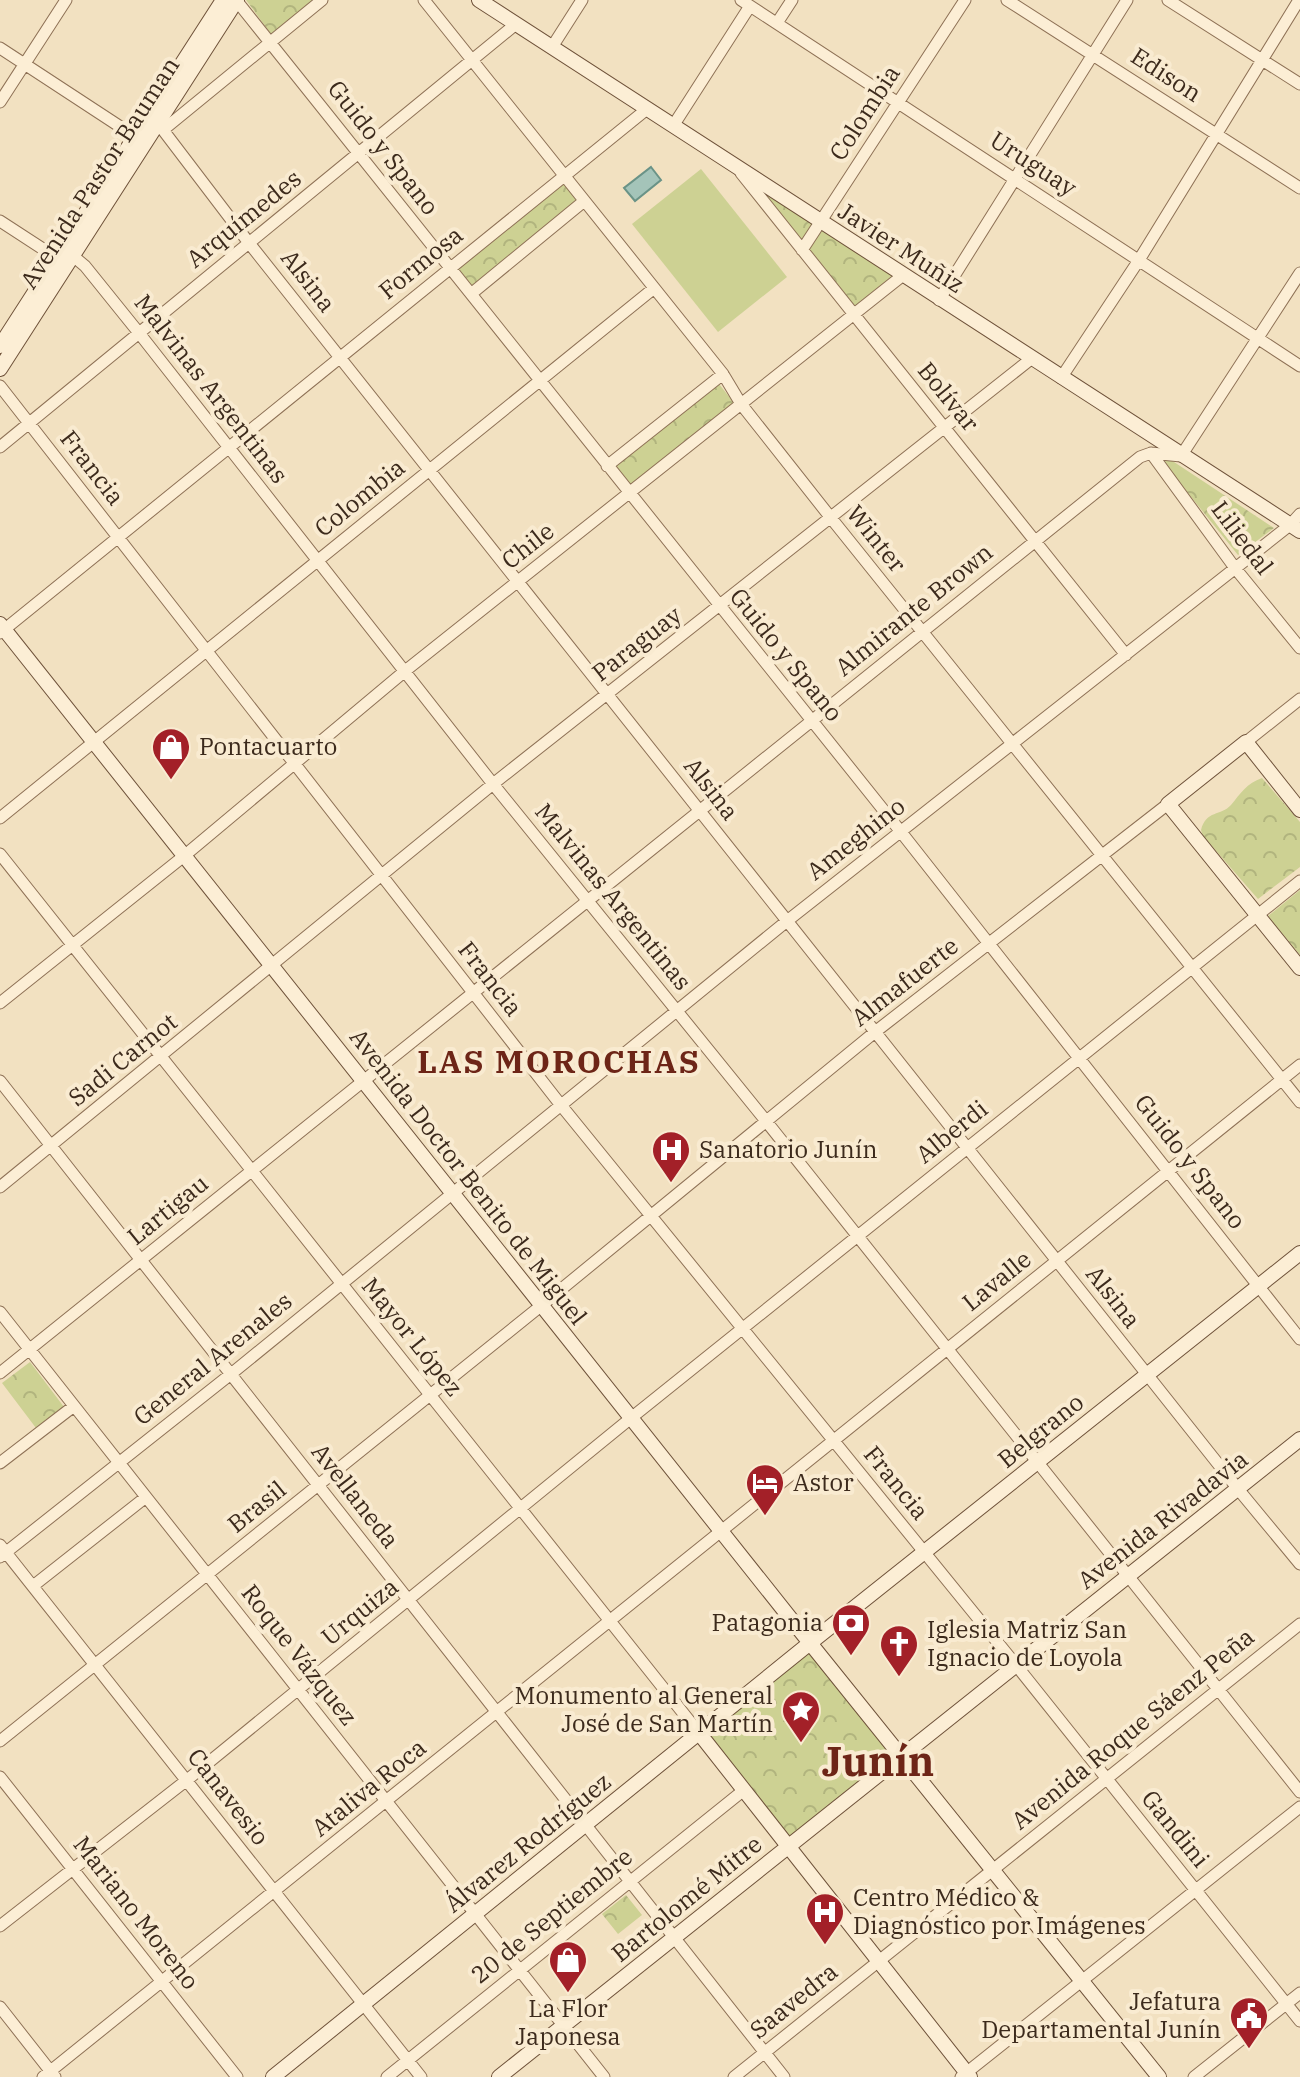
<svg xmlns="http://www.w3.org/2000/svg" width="1300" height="2077" font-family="'IBM Plex Serif',serif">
<defs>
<pattern id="forest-crowns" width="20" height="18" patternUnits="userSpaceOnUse" patternTransform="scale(2)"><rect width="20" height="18" fill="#cdd193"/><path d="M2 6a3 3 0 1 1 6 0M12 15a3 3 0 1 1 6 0" fill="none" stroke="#b1b47e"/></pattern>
</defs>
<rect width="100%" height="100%" fill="#f2e1c1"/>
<path fill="#cdd193" d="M701,169L787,277L718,332L632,224Z"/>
<path fill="url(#forest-crowns)" d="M246,0H313L271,34Z
M749,178L817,223L803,245Z
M563,181L579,200L472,288L455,268Z
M822,225L898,275L855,310L806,249Z
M719,384L735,404L630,487L614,467Z
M1171,460L1274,528L1238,555L1166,466L1165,461Z
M1262,778L1300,822V867L1258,899L1203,836L1201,830C1206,810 1221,816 1231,805C1240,794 1247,783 1262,778Z
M1300,890V955L1268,916Z
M30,1362L64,1407L36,1428L2,1383Z
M810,1643L903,1756L789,1846L699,1733Z
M626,1895L642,1915L618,1934L602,1914Z"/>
<path fill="#a4c4b9" stroke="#6a9387" stroke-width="2" d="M651,167L661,180L635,201L624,188Z"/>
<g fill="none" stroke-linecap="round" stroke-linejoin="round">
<defs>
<path id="street" d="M236,0L901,832L1300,1339
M424,0L723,374L741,404L831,518L1300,1102
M741,0L1300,366
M1007,0L1300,188
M1168,0L1300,84
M777,23L792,0
M552,47L582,0
M0,48L142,141
M0,102L66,0
M152,121L163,130L249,243L1238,1489L1300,1564
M673,126L750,6
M163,130L322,0
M741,173L1126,655
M0,221L63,262
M802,250L965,0
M67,251L85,266L139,333L493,784L766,1121L1300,1792
M471,294L583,202
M939,300L1127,0
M1061,378L1139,260L1299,0
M0,386L560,1104L1016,1665L1300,2021
M0,447L516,24
M1151,453L1235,568L1300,648
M607,466L723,374
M0,633L647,109
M1246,742L1300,699
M0,818L653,289
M0,854L699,1733
M0,1003L184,856L405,671L902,276
M0,1081L784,2077
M0,1187L493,784L1031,359
M0,1312L604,2077
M0,1373L1140,457L1151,453L1181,456L1300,273
M0,1463L74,1406
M0,1545L421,2077
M0,1557L231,1374L787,921L1290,525L1300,514
M33,1586L146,1497
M0,1741L542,1305L875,1032L1168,804
M0,1777L237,2077
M0,1926L187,1780L631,1418L1300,881
M0,2007L55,2077
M43,2077L1300,1065
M387,2077L744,1790
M734,2077L1300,1624
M961,2077L1300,1807
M1194,2077L1300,1993"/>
<path id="secondary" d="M479,0L1300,531
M0,346L223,0
M0,369L237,0
M0,624L810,1643L1159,2077
M1300,810L1246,742L1168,804L1300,968
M699,1733L970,2077
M273,2077L810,1643L1300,1253
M499,2077L1300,1439"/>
</defs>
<use href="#street" stroke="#8e7156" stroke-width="13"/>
<use href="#secondary" stroke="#6f523a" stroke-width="16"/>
<use href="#street" stroke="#fceed5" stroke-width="11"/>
<use href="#secondary" stroke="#fceed5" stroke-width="14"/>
</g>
<defs>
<symbol id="shop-pin" viewBox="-11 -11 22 30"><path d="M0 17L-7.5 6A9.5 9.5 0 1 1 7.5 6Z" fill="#a32028" stroke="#f9ebd1"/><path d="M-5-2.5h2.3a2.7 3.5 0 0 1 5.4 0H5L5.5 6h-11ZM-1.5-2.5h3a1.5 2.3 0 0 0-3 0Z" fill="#fff"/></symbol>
<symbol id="hospital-pin" viewBox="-11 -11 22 30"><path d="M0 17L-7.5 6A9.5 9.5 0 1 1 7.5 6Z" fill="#a32028" stroke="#f9ebd1"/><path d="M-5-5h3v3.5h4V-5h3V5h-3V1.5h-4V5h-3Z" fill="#fff"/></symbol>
<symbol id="hotel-pin" viewBox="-11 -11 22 30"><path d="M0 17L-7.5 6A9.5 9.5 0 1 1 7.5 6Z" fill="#a32028" stroke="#f9ebd1"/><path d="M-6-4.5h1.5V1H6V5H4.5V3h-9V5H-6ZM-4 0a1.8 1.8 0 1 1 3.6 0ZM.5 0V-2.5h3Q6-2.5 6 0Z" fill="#fff"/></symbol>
<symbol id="bank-pin" viewBox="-11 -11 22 30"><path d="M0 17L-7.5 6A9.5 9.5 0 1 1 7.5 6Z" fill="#a32028" stroke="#f9ebd1"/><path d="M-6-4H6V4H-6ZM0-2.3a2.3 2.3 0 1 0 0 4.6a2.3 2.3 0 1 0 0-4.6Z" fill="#fff"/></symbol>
<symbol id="church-pin" viewBox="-11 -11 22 30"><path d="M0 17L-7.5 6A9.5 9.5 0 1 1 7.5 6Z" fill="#a32028" stroke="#f9ebd1"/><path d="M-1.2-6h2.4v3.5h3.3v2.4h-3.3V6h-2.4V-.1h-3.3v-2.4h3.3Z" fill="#fff"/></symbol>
<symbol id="sight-pin" viewBox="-11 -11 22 30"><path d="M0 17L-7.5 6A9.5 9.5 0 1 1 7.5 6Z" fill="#a32028" stroke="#f9ebd1"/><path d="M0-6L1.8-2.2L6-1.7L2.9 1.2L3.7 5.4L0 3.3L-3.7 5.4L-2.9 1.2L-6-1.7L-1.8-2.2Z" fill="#fff"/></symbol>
<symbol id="civic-pin" viewBox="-11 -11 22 30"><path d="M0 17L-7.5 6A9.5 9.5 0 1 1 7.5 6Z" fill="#a32028" stroke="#f9ebd1"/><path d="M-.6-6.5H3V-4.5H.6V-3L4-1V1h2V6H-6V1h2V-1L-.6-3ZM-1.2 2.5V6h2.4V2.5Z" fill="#fff"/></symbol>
</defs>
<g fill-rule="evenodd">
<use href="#shop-pin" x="149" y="725" width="44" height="60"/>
<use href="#hospital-pin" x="649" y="1128" width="44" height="60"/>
<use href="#hotel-pin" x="743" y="1461" width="44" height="60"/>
<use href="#bank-pin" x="829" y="1601" width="44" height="60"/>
<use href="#church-pin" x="877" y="1622" width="44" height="60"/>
<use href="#sight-pin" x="779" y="1688" width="44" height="60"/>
<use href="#hospital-pin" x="803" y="1890" width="44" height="60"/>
<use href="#shop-pin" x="546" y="1938" width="44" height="60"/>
<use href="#civic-pin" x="1227" y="1994" width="44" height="60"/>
</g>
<g text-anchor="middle" stroke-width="8" stroke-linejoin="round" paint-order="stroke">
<g font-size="24" fill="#3c2a1c" stroke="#f9ebd1">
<text transform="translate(1166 75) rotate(33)" y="8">Edison</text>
<text transform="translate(865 113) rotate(-57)" y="8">Colombia</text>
<text transform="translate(383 148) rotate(52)" y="8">Guido y Spano</text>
<text transform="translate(1033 164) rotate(33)" y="8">Uruguay</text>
<text transform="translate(100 173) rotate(-57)" y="8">Avenida Pastor Bauman</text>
<text transform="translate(244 219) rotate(-39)" y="8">Arquímedes</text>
<text transform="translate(901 248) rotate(33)" y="8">Javier Muñiz</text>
<text transform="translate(421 263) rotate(-39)" y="8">Formosa</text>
<text transform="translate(308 281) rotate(52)" y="8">Alsina</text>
<text transform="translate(211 389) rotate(52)" y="8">Malvinas Argentinas</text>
<text transform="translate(948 397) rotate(51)" y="8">Bolívar</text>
<text transform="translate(92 468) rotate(52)" y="8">Francia</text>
<text transform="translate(360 498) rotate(-39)" y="8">Colombia</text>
<text transform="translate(1242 538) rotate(53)" y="8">Liliedal</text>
<text transform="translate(876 539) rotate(51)" y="8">Winter</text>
<text transform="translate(528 546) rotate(-38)" y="8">Chile</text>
<text transform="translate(914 610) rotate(-39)" y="8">Almirante Brown</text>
<text transform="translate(637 644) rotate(-38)" y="8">Paraguay</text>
<text transform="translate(786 655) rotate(51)" y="8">Guido y Spano</text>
<text transform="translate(711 789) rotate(52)" y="8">Alsina</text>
<text transform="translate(856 839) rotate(-38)" y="8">Ameghino</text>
<text transform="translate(613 897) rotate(51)" y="8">Malvinas Argentinas</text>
<text transform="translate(490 979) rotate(52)" y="8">Francia</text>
<text transform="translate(905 982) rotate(-38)" y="8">Almafuerte</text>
<text transform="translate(123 1060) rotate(-39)" y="8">Sadi Carnot</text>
<text transform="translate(952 1132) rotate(-39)" y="8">Alberdi</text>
<text transform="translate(1190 1162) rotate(52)" y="8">Guido y Spano</text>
<text transform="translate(468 1177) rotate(52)" y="8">Avenida Doctor Benito de Miguel</text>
<text transform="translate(168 1210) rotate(-39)" y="8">Lartigau</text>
<text transform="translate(997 1281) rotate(-39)" y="8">Lavalle</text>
<text transform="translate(1113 1297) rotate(52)" y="8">Alsina</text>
<text transform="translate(412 1337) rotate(51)" y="8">Mayor López</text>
<text transform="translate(213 1359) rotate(-39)" y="8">General Arenales</text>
<text transform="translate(1041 1431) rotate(-39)" y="8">Belgrano</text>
<text transform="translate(896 1483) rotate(51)" y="8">Francia</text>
<text transform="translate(355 1496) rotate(52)" y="8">Avellaneda</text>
<text transform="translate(257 1507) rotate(-39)" y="8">Brasil</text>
<text transform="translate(1163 1520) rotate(-38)" y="8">Avenida Rivadavia</text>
<text transform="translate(360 1612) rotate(-39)" y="8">Urquiza</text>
<text transform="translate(299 1655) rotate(52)" y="8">Roque Vázquez</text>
<text transform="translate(1133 1729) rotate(-39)" y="8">Avenida Roque Sáenz Peña</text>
<text transform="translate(369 1788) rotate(-39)" y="8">Ataliva Roca</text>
<text transform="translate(228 1797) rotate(52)" y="8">Canavesio</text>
<text transform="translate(1175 1829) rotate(51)" y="8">Gandini</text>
<text transform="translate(528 1843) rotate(-39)" y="8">Álvarez Rodríguez</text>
<text transform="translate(687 1899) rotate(-39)" y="8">Bartolomé Mitre</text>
<text transform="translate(136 1913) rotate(52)" y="8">Mariano Moreno</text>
<text transform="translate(552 1916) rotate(-39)" y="8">20 de Septiembre</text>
<text transform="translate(794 2001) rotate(-39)" y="8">Saavedra</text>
</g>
<g font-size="24" fill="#3c2a1c" stroke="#f9ebd1" text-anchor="start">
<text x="199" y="755">Pontacuarto</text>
<text x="699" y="1158">Sanatorio Junín</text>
<text x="793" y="1491">Astor</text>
<text x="823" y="1631" text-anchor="end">Patagonia</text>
<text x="927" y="1638">Iglesia Matriz San<tspan x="927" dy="28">Ignacio de Loyola</tspan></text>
<text x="773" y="1704" text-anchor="end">Monumento al General<tspan x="773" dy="28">José de San Martín</tspan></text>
<text x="853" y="1906">Centro Médico &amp;<tspan x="853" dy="28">Diagnóstico por Imágenes</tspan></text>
<text x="1221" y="2010" text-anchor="end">Jefatura<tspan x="1221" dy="28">Departamental Junín</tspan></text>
<text x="568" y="2017" text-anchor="middle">La Flor<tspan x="568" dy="28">Japonesa</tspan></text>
</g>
<g font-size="32" font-weight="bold" letter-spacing="2" fill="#6d2517" stroke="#f9ebd1">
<text x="559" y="1073">LAS MOROCHAS</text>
</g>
<g font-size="40" font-weight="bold" fill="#6d2517" stroke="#f9ebd1">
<text x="878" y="1776">Junín</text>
</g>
</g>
</svg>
